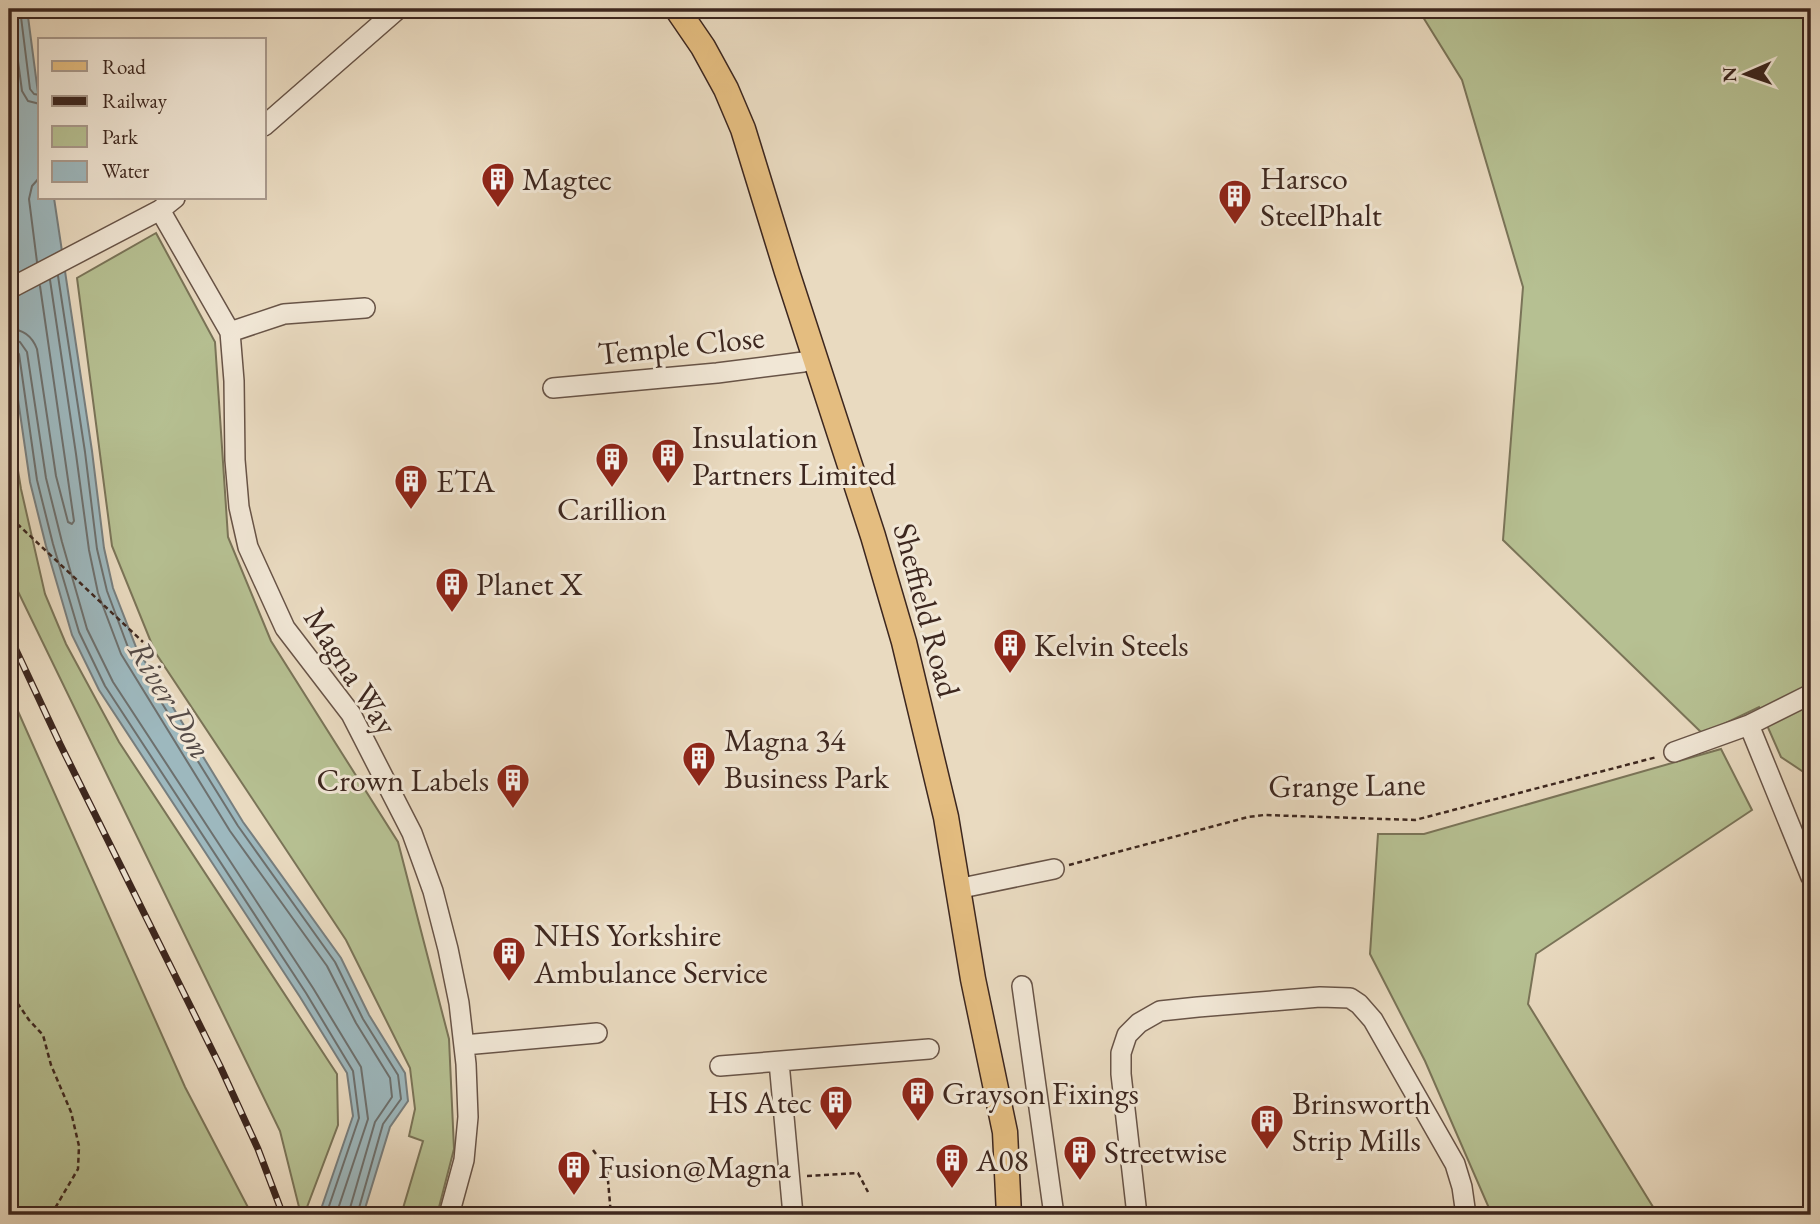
<svg xmlns="http://www.w3.org/2000/svg" width="1820" height="1224" font-family="'EB Garamond',serif">
<rect width="100%" height="100%" fill="#e9dac0"/>
<filter id="stains"><feTurbulence type="fractalNoise" baseFrequency=".00286" numOctaves="4"/><feColorMatrix values="0 0 0 0 .2 0 0 0 0 .09 0 0 0 0 .02 0 0 0 .5 -.17"/></filter>
<radialGradient id="worn" r=".72"><stop offset=".6" stop-color="#630" stop-opacity="0"/><stop offset="1" stop-color="#630" stop-opacity=".3"/></radialGradient>
<path fill="#b6c092" stroke="#7a7458" stroke-width="2" d="M1418,9H1811V777L1781,757L1759,707L1703,734L1503,540L1523,287L1462,80Z
M156,233L215,342L228,537L271,641L398,842L449,1039L454,1149L437,1215H401L423,1141L409,1136L415,1109L410,1068L346,940L155,652L112,546L77,278Z
M9,416L21,489L45,594L66,644L119,742L337,1074L338,1125L304,1215H301L280,1131L9,573Z
M9,691L185,1087L252,1215H9Z
M1721,749L1752,810L1536,954L1528,1004L1658,1215H1492L1425,1061L1370,954L1378,834H1424Z"/>
<path fill="#9db8be" stroke="#777e7e" stroke-width="2" d="M9,9H27L40,108V198H54L92,451L104,548L113,588L136,647L243,822L341,958L369,1015L405,1073L408,1101L390,1127L363,1215H319L353,1116L347,1073L300,997L99,690L72,635L46,546L30,482L9,338Z"/>
<g fill="none" stroke-linecap="round" stroke-linejoin="round">
<path stroke="#6d706e" stroke-width="2" d="M11,9L22,91L28,101L40,104
M20,9L30,89L34,94L40,95
M37,262L29,199L32,186L40,177
M58,276L85,452L97,549L107,591L129,650L238,826L335,962L363,1019L398,1075L401,1099L383,1124L357,1215
M50,280L76,454L89,550L98,593L121,654L230,831L327,966L356,1023L390,1078L392,1097L375,1122L348,1215
M9,329C23,329 32,336 37,349L56,476L68,522L72,524L74,521L40,286
M9,339L20,342L27,352L46,478L62,542L87,629L113,682L313,988L361,1067L368,1119L336,1215
M9,348L15,349L19,354L37,480L53,544L79,632L105,686L306,993L353,1071L359,1118L326,1215"/>
<defs>
<path id="minor" d="M264,126L398,9
M160,210L230,332L234,381L235,460L239,507L248,547L285,628L351,714L412,833L433,891L448,949L459,1003L466,1064L468,1117L464,1160L449,1215
M9,289L160,210L175,198
M230,332L284,314L365,308
M553,388L717,373L803,362L815,358
M1749,725L1811,877
M1674,752L1749,725L1811,694
M957,889L1054,869
M1022,986L1054,1215
M464,1045L597,1033
M779,1062L793,1215
M720,1066L929,1049
M1137,1215L1121,1074V1053L1127,1035L1139,1023L1160,1011L1198,1007L1320,997L1350,998L1359,1004L1373,1020L1455,1164L1462,1187L1466,1215"/>
<path id="major" d="M677,9L703,47L726,89L743,129L787,272L873,536L904,642L946,817L973,979L1005,1132L1009,1215"/>
</defs>
<use href="#minor" stroke="#685447" stroke-width="22"/>
<use href="#major" stroke="#3d271f" stroke-width="27"/>
<path stroke="#3d271f" stroke-width="2.5" stroke-dasharray="5 3.5" stroke-linecap="butt" d="M11,518L143,642
M1803,717L1810,725L1805,737L1811,777
M1069,865L1248,817L1264,815L1415,820L1657,757
M9,979L16,1001L29,1020L43,1035L51,1065L71,1112L79,1146L78,1169L51,1215
M593,1150L607,1169L611,1215
M807,1176L858,1173L868,1192"/>
<use href="#minor" stroke="#f1e7d6" stroke-width="19"/>
<use href="#major" stroke="#e4bd80" stroke-width="24"/>
<defs>
<path id="rail" d="M9,635L60,744L220,1066L258,1149L283,1215"/>
</defs>
<use href="#rail" stroke="#3d271f" stroke-width="7"/>
<use href="#rail" stroke="#f1e7d6" stroke-width="4.5" stroke-dasharray="13" stroke-linecap="butt"/>
</g>
<defs>
<symbol id="building-pin" viewBox="-11 -11 22 30"><path d="M0 17L-7.5 6A9.5 9.5 0 1 1 7.5 6Z" fill="#8f2418" stroke="#f1e7d6"/><path d="M-4-6H4V6H1V3H-1V6H-4ZM-2.5-4.3h1.7v1.8h-1.7ZM.8-4.3h1.7v1.8H.8ZM-2.5-1h1.7V.8h-1.7ZM.8-1h1.7V.8H.8Z" fill="#fff"/></symbol>
</defs>
<g fill-rule="evenodd">
<use href="#building-pin" x="479" y="160" width="38" height="52"/>
<use href="#building-pin" x="1216" y="177" width="38" height="52"/>
<use href="#building-pin" x="649" y="436" width="38" height="52"/>
<use href="#building-pin" x="593" y="440" width="38" height="52"/>
<use href="#building-pin" x="392" y="462" width="38" height="52"/>
<use href="#building-pin" x="433" y="565" width="38" height="52"/>
<use href="#building-pin" x="991" y="626" width="38" height="52"/>
<use href="#building-pin" x="680" y="739" width="38" height="52"/>
<use href="#building-pin" x="494" y="761" width="38" height="52"/>
<use href="#building-pin" x="490" y="934" width="38" height="52"/>
<use href="#building-pin" x="899" y="1074" width="38" height="52"/>
<use href="#building-pin" x="817" y="1083" width="38" height="52"/>
<use href="#building-pin" x="1248" y="1102" width="38" height="52"/>
<use href="#building-pin" x="1061" y="1133" width="38" height="52"/>
<use href="#building-pin" x="933" y="1141" width="38" height="52"/>
<use href="#building-pin" x="555" y="1148" width="38" height="52"/>
</g>
<g text-anchor="middle" stroke-width="6" stroke-linejoin="round" paint-order="stroke">
<g font-size="32" fill="#3d271f" stroke="#f1e7d6" text-anchor="start">
<text x="1260" y="189">Harsco<tspan x="1260" dy="37">SteelPhalt</tspan></text>
<text x="522" y="190">Magtec</text>
<text x="692" y="448">Insulation<tspan x="692" dy="37">Partners Limited</tspan></text>
<text x="436" y="492">ETA</text>
<text x="612" y="520" text-anchor="middle">Carillion</text>
<text x="476" y="595">Planet X</text>
<text x="1034" y="656">Kelvin Steels</text>
<text x="724" y="751">Magna 34<tspan x="724" dy="37">Business Park</tspan></text>
<text x="489" y="791" text-anchor="end">Crown Labels</text>
<text x="534" y="946">NHS Yorkshire<tspan x="534" dy="37">Ambulance Service</tspan></text>
<text x="942" y="1104">Grayson Fixings</text>
<text x="812" y="1113" text-anchor="end">HS Atec</text>
<text x="1292" y="1114">Brinsworth<tspan x="1292" dy="37">Strip Mills</tspan></text>
<text x="1104" y="1163">Streetwise</text>
<text x="976" y="1171">A08</text>
<text x="598" y="1178">Fusion@Magna</text>
</g>
<g font-size="32" fill="#3d271f" stroke="#f1e7d6">
<text transform="translate(681 345) rotate(-6)" y="11">Temple Close</text>
<text transform="translate(927 610) rotate(75)" y="11">Sheffield Road</text>
<text transform="translate(351 671) rotate(57)" y="11">Magna Way</text>
<text transform="translate(1347 785) rotate(-1)" y="11">Grange Lane</text>
</g>
<g font-size="33" font-style="italic" fill="#554b47" stroke="#f1e7d6">
<text transform="translate(171 699) rotate(59)" y="12">River Don</text>
</g>
</g>
<rect width="1820" height="1224" fill="none" stroke="#e9dac0" stroke-width="35"/>
<rect x="10" y="10" width="1799" height="1203" fill="none" stroke="#3d271f" stroke-width="3.5"/>
<rect x="18" y="18" width="1785" height="1189" fill="none" stroke="#3d271f" stroke-width="2"/>
<rect x="38" y="38" width="228" height="161" fill="#f1e7d6" stroke="#a99a8d" stroke-width="2"/>
<rect x="52" y="61" width="35" height="10" fill="#e4bd80" stroke="#a99a8d" stroke-width="2"/>
<text x="102" y="74" font-size="21" fill="#3d271f">Road</text>
<rect x="52" y="96" width="35" height="10" fill="#3d271f" stroke="#a99a8d" stroke-width="2"/>
<text x="102" y="108" font-size="21" fill="#3d271f">Railway</text>
<rect x="52" y="126" width="35" height="21" fill="#b6c092" stroke="#a99a8d" stroke-width="2"/>
<text x="102" y="144" font-size="21" fill="#3d271f">Park</text>
<rect x="52" y="161" width="35" height="21" fill="#9db8be" stroke="#a99a8d" stroke-width="2"/>
<text x="102" y="178" font-size="21" fill="#3d271f">Water</text>
<g transform="translate(1746 74) rotate(268)" stroke="#f1e7d6" stroke-width="5" paint-order="stroke">
<path d="M0-5L12 26L0 18L-12 26Z" fill="#3d271f"/>
<text y="-10" font-size="19" font-weight="bold" text-anchor="middle" fill="#3d271f">N</text>
</g>
<rect width="100%" height="100%" filter="url(#stains)"/>
<rect width="100%" height="100%" fill="url(#worn)"/>
</svg>
